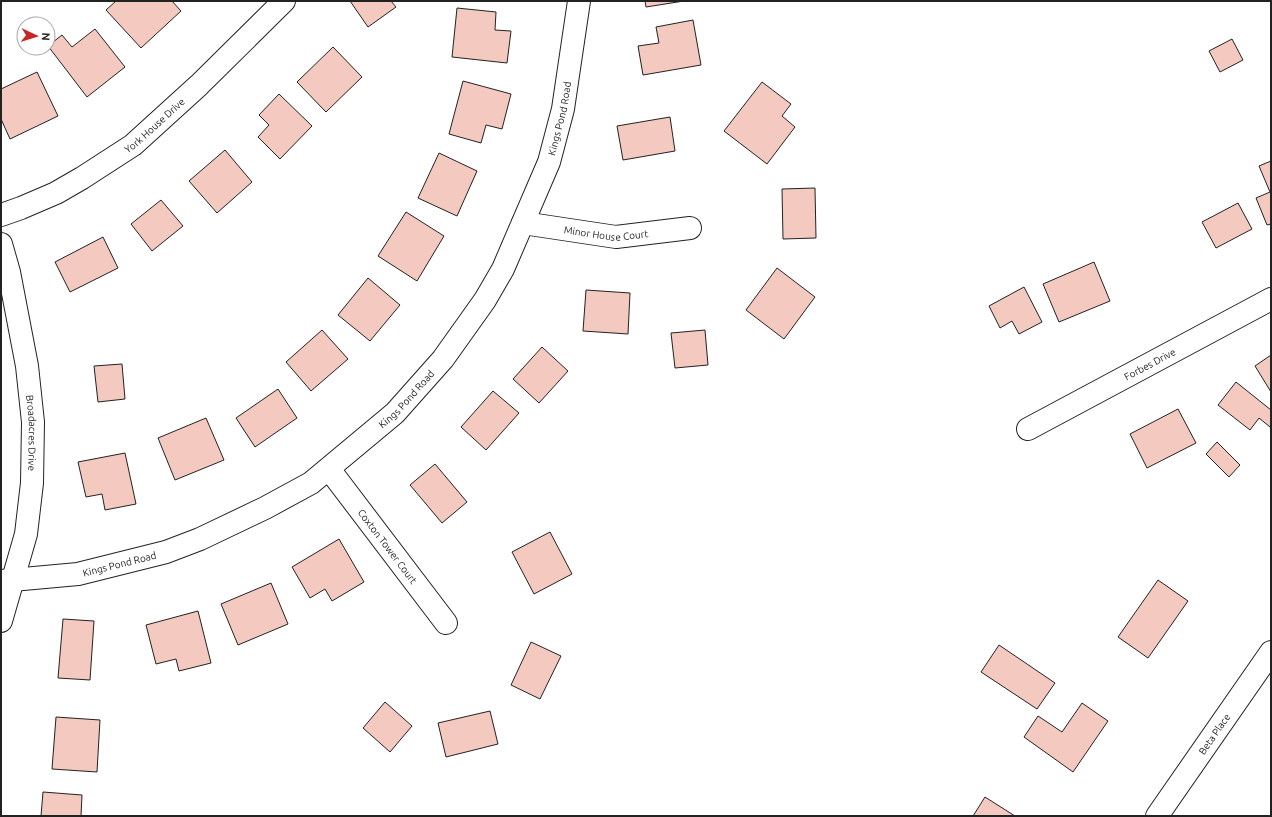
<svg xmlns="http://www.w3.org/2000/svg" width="1272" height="817" font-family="Ubuntu,sans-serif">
<rect width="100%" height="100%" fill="#fff"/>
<path fill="#f3c9c0" stroke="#222" d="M116,1H172L181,11L141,48L106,10Z
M350,1H391L396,7L368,27Z
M645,1H684L646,7Z
M457,8L496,12L495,30L511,31L507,63L452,57Z
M693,20L701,65L643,75L638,46L659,43L656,27Z
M95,29L125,67L87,97L48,46L62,35L72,47Z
M1232,39L1243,60L1220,72L1209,51Z
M333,47L362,77L326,112L297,82Z
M37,72L58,116L10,139L1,119V89Z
M463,81L511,94L502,129L486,125L481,143L449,134Z
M762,82L791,104L782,116L795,127L767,164L724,131Z
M279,94L312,126L280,159L258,137L269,125L259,115Z
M670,117L675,151L623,160L617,126Z
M225,150L252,182L217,213L189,181Z
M439,153L477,171L457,216L418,198Z
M1271,161V224L1267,225L1256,198L1270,192L1259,166Z
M815,188L816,238L783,239L782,189Z
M161,200L183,226L152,251L131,224Z
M1238,203L1252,229L1216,248L1202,222Z
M406,212L444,236L417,281L378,256Z
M103,237L118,268L70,292L55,262Z
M1094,262L1110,301L1059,322L1043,284Z
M777,268L815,297L784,339L746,310Z
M368,278L400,305L370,341L338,315Z
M1024,287L1042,322L1019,334L1012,321L1000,328L989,306Z
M586,290L630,293L628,334L583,331Z
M322,330L348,359L311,391L286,362Z
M705,330L708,365L675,368L671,333Z
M542,347L568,371L539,403L513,379Z
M1271,355V392L1255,366Z
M122,364L125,399L98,402L94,366Z
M1236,382L1271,410V425L1270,427L1259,418L1250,430L1218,405Z
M278,389L297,418L255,447L236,418Z
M493,391L519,413L486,450L461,427Z
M1178,409L1196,443L1147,468L1130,434Z
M206,418L224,460L175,480L158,438Z
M1217,442L1240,465L1229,477L1206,454Z
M125,453L136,504L105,510L102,494L86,497L78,462Z
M435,464L467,502L442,523L410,485Z
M550,532L572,574L534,594L512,552Z
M339,539L364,582L332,601L325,589L310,598L292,567Z
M1158,580L1188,601L1148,658L1118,637Z
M271,583L288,624L238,645L221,604Z
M198,611L211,663L179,671L176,659L156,664L146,625Z
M63,619L94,621L90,680L58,678Z
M531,642L561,656L540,699L511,685Z
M999,645L1055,683L1037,709L981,672Z
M385,702L412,726L390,752L363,728Z
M1082,703L1108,721L1073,772L1024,737L1038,716L1062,732Z
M490,711L498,744L446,757L438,723Z
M56,717L100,720L97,772L52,769Z
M43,792L82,795L81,816H41Z
M985,797L1015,816H973Z"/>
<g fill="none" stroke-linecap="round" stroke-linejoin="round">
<defs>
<g id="minor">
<path id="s1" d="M1,215L21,208L56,193L82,178L133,145L199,85L284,1"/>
<path id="s2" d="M523,223L616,237L690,228"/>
<path id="s3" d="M1,244L9,272L27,366L33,422L32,483L26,534L1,621"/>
<path id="s4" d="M1028,429L1271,299"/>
<path id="s5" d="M329,469L446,623"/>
<path id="s6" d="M1,581L78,574L166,552L200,539L265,508L311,483L395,413L443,359L485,300L503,269L549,162L563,109L579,1"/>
<path id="s7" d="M1157,816L1271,652"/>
</g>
</defs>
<use href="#minor" stroke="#222" stroke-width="24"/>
<use href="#minor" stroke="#fff" stroke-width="22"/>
</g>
<g text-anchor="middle" stroke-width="3" stroke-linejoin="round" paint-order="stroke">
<g font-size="10" fill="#222" stroke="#fff">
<text dy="4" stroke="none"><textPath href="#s6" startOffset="780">Kings Pond Road</textPath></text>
<text dy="4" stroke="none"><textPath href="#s1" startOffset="179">York House Drive</textPath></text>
<text dy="4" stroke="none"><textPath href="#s2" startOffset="84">Minor House Court</textPath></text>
<text dy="4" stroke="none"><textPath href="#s4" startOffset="138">Forbes Drive</textPath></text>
<text dy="4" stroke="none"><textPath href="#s6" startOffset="456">Kings Pond Road</textPath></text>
<text dy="4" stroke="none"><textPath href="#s3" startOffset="192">Broadacres Drive</textPath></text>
<text dy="4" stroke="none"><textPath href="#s5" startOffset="97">Coxton Tower Court</textPath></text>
<text dy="4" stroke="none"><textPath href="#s6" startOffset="120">Kings Pond Road</textPath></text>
<text dy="4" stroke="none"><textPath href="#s7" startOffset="100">Beta Place</textPath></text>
</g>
</g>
<rect width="1272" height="817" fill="none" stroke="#222222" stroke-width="4"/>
<g transform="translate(36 36) rotate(94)"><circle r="19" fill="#ffffff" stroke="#a7a7a7"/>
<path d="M0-3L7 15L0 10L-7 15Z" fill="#c62828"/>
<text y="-6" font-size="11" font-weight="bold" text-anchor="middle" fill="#222222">N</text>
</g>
</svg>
